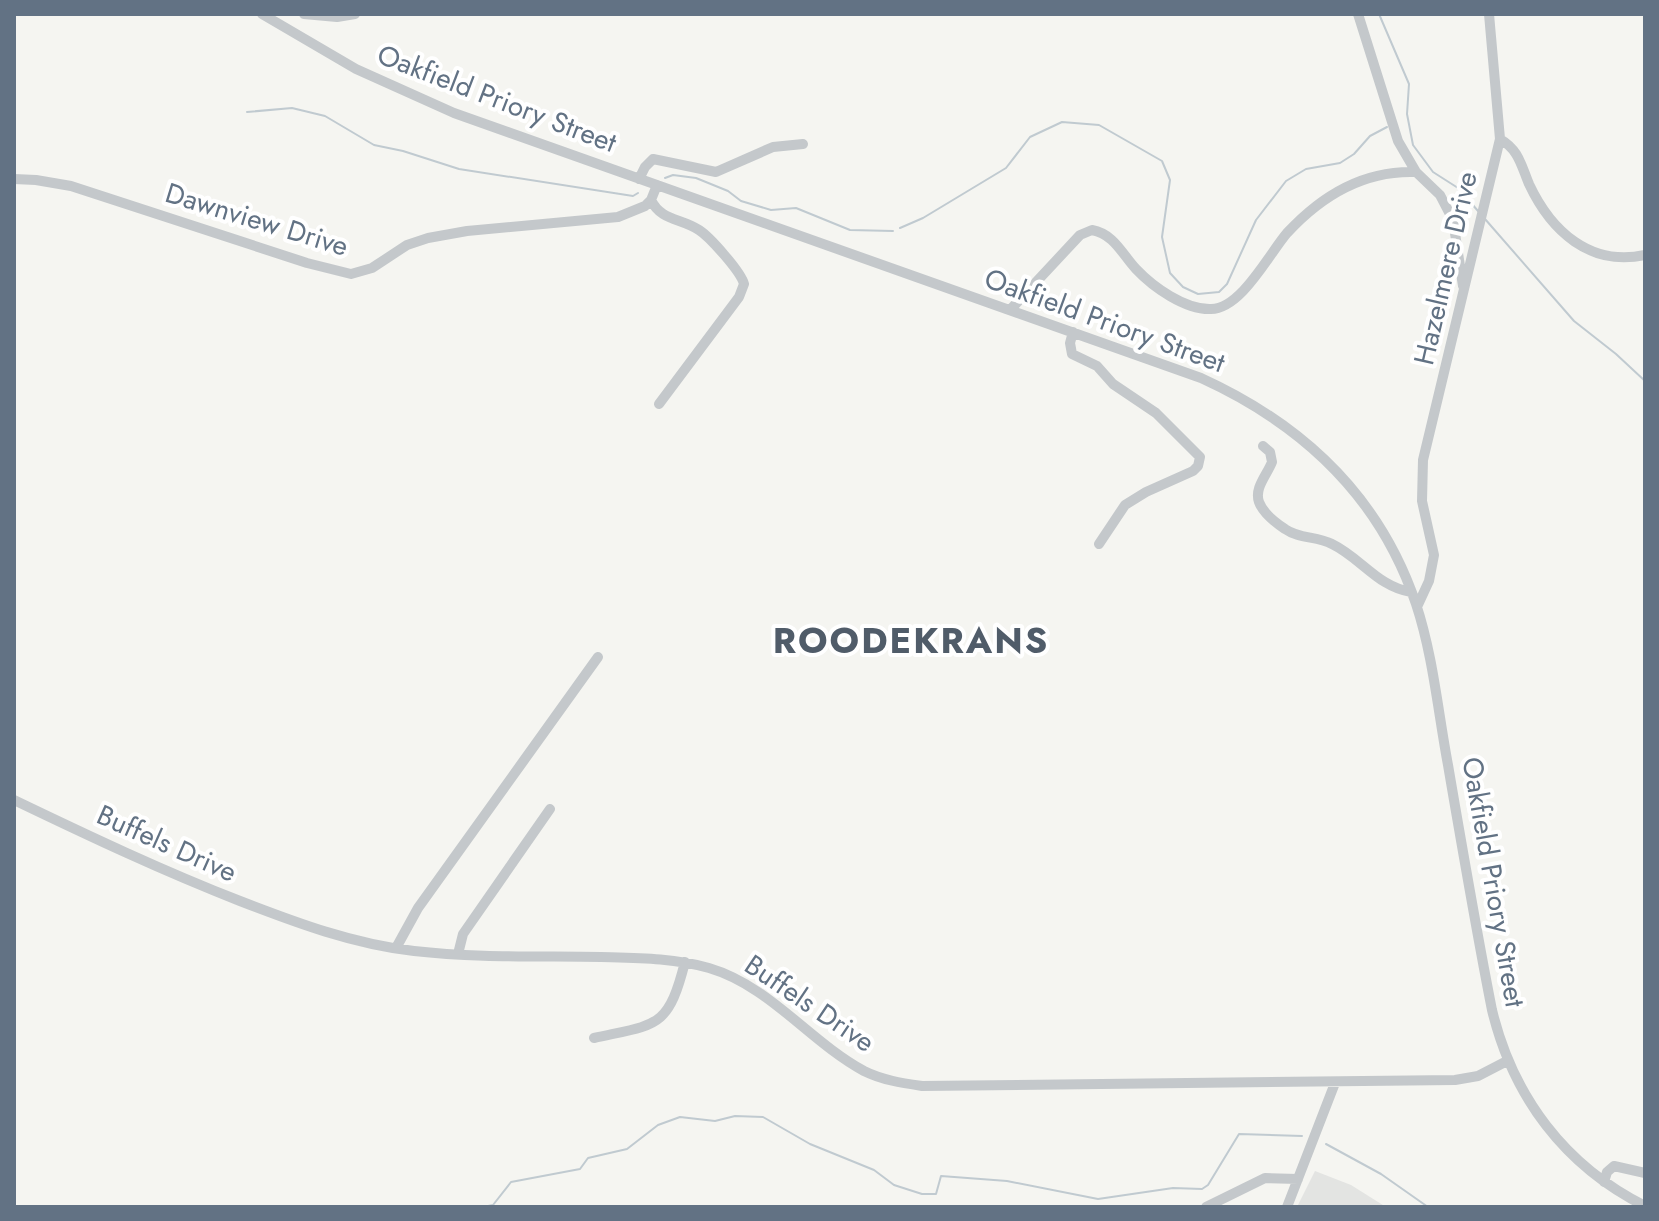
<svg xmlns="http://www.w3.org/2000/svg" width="1659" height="1221" font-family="Jost,sans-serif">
<rect width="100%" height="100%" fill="#f5f5f1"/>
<path fill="#e3e4e2" d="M1315,1171L1351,1185L1386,1207H1297Z"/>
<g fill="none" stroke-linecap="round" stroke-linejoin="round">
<path stroke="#c0cad0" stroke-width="2" d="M1379,14L1409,84L1407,114L1413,145L1433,172L1458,188L1478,211
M247,112L292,108L325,116L374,145L403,151L459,169L633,196L638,193
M665,178L673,175L696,178L728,191L741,201L771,210L796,208L850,230L893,231
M1485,219L1574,321L1616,354L1645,381
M900,228L923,218L1006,168L1030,137L1062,122L1099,125L1162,161L1170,180L1162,237L1170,273L1183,287L1198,294L1219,292L1227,284L1256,220L1286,181L1306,169L1340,163L1354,154L1370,136L1387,127
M1326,1144L1381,1174L1428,1207
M483,1207L493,1205L511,1182L580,1169L588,1158L627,1149L658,1125L680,1117L715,1121L735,1116L763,1117L810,1144L874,1170L894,1185L922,1194H936L941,1176L1007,1181L1098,1199L1173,1188L1202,1189L1208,1185L1239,1134L1302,1136"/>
<path stroke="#c4c8cb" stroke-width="10" d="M262,14L356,69L454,113L1201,378C1302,424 1380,497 1416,604C1433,655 1438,712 1448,765C1462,847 1476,929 1492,1010C1513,1097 1565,1166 1645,1206
M304,14L337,17L355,14
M1358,14L1398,141L1416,172L1440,195L1453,220L1463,286
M1500,139C1519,150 1521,165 1529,184C1551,231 1590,267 1645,255
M14,179L36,180L71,186L307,263L351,274L372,268L407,245L428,238L467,231L618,217L645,206L651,200L657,185
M639,179L645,167L653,159L716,172L773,147L803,144
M651,200C661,221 681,218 699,230C710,237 741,272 744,284L739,297L659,404
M1010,310L1080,235L1092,230C1114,234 1122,254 1136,269C1153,287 1185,310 1211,309C1241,309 1269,254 1287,233C1322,195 1364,170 1416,172
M1073,332L1070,343L1072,354L1097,366L1113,384L1156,413L1200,457L1198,466L1193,471L1146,492L1125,505L1099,544
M1263,446L1270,452L1272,462C1267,475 1254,488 1259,502C1263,513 1276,523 1285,529C1299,539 1317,536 1332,544C1361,558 1378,587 1411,592
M1417,607L1429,581L1434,555L1422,501L1423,460L1500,139L1489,14
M14,800C89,836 163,871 240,901C297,923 353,944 414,951C475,958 539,956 601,957C637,958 674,958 709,968C770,986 809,1041 864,1071C882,1080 902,1083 922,1086L1455,1080L1478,1076L1507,1061
M396,948L418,908L598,657
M458,954L463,934L550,809
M594,1038C657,1024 668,1029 685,962
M1604,1182L1607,1172L1614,1166L1645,1173
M1206,1207L1265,1178L1298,1179
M1287,1207L1335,1083"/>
</g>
<g text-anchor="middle" stroke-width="8" stroke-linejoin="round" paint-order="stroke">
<g font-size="28" fill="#627284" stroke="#fff">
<text transform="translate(497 98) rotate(21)" y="10">Oakfield Priory Street</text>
<text transform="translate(257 219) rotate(17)" y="10">Dawnview Drive</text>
<text transform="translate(1445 268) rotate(-77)" y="10">Hazelmere Drive</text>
<text transform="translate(1105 320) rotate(20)" y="10">Oakfield Priory Street</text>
<text transform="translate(167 843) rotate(24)" y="10">Buffels Drive</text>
<text transform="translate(1494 882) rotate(80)" y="10">Oakfield Priory Street</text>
<text transform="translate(810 1003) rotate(34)" y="10">Buffels Drive</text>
</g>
<g font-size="36" font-weight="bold" letter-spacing="2" fill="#505c69" stroke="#fff">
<text x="911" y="653">ROODEKRANS</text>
</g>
</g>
<rect width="1659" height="1221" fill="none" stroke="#627284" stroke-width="32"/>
</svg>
